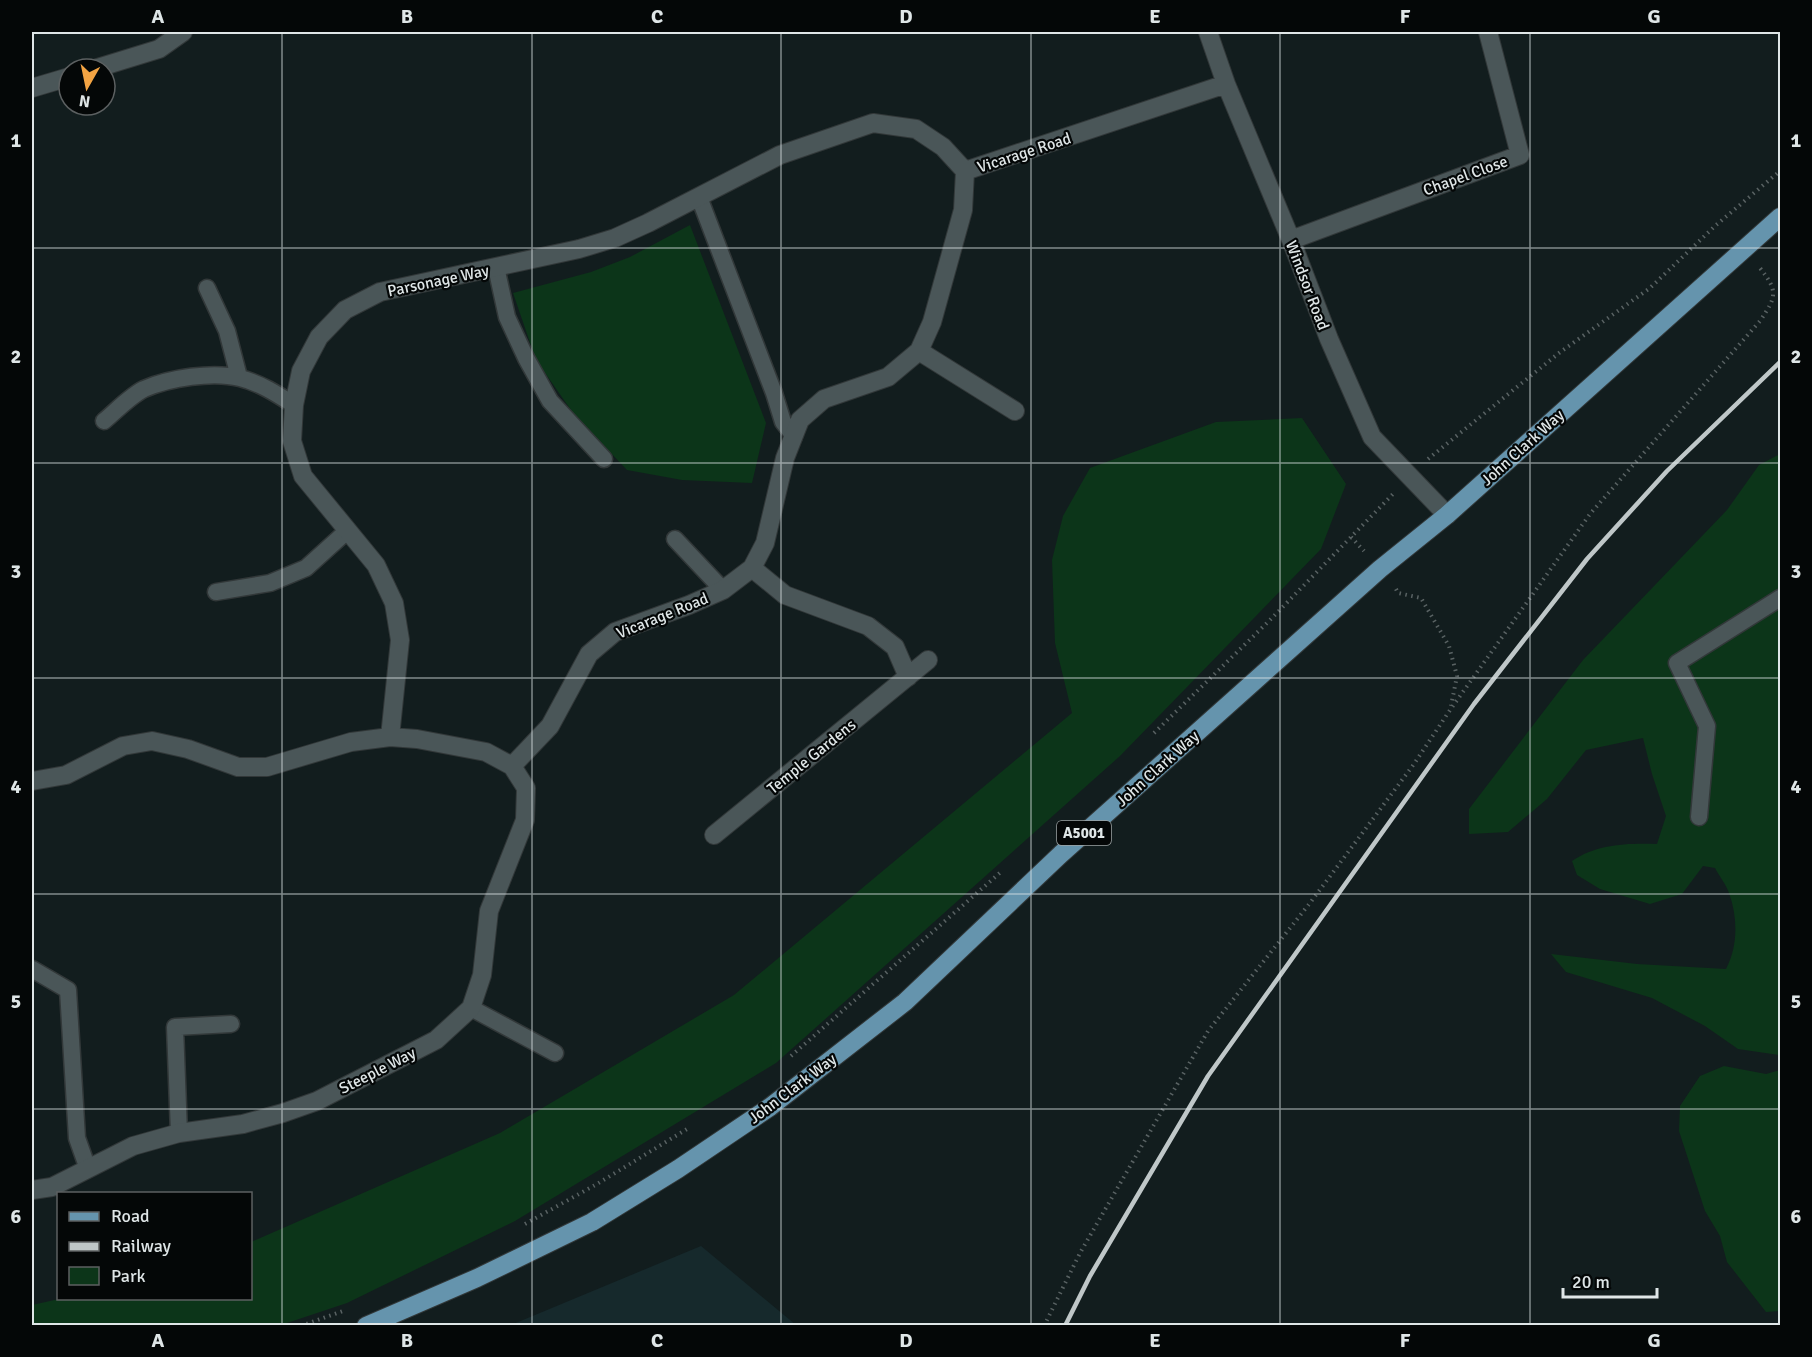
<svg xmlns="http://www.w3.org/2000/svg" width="1812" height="1357" font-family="Signika,sans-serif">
<rect width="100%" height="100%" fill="#121d1e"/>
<path fill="#16292c" d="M701,1246L796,1325H511Z"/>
<path fill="#0c3519" d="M690,225L766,423L752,483L682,480L627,470L573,413L536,360L513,293L591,272L630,257Z
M1302,418L1346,484L1321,549L1120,756L776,1063L515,1221L347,1303L281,1325H32V1305L59,1299L250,1298L251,1242L500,1133L734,995L1072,713L1055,643L1052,560L1063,516L1090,468L1216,422Z
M1780,454V1051L1779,1055L1738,1049L1705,1026L1652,998L1566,972L1551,954L1637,964L1726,969C1738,946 1738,918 1729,893C1726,884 1719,876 1715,868L1703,866L1682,894L1650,904L1600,889L1577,875L1572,861C1597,844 1627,843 1657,844L1666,816L1652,774L1643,738L1586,750L1547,799L1508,832L1469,834V809L1583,660L1727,510L1759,465Z
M1724,1066L1766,1074L1780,1070V1311L1766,1312L1727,1262L1720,1236L1705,1211L1679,1131L1680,1106L1700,1076Z"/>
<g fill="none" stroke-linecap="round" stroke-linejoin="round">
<defs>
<path id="lane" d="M699,197L774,393L783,422L794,436
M496,267L507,317L526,358L550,401L604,459
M207,288L227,331L239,377
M104,421C116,411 130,396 144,389C169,378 213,371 240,378C260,383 277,394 294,405
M675,539L723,590
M216,592L270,583L306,568L347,531
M1699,817L1707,726L1677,663L1780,598
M32,969L68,990L77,1138L88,1169
M471,1008L555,1053
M179,1133L175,1027L231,1024"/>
<path id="street" d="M1208,32L1226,84L1291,240L1329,339L1372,437L1447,515
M94,69L159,49L183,32
M32,88L69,77
M1291,240L1520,155L1488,32
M1015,411L919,351L932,322L963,210L965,171L1226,84
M752,568L785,595L868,626L895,647L908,677
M390,737L400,640L394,603L376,565L303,476L292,441L294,405L301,371L319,337L345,310L380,292L579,249L615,238L648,223L780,155L873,123L916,129L943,147L965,171
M512,766L550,726L589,654L615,632L689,605L723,590L752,568L765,543L785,458L800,420L824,399L888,377L919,351
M32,781L66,775L123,746L152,741L188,749L238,767H267L351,742L390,737L417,739L486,752L512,766
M714,835L928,660
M32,1190L52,1187L133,1146L179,1133L243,1124L283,1113L317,1101L436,1040L471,1008L482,975L489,911L525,820L526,788L512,766"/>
<path id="primary" d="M366,1326L477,1278L592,1222L678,1169L770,1107L905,1002L1061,854L1380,569L1447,515L1780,217"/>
</defs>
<use href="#lane" stroke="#323839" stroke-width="19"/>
<use href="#street" stroke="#323839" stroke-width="20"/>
<use href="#primary" stroke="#323839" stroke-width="20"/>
<path stroke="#596263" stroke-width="4" stroke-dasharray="1.5 4.5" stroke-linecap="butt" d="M1428,459L1559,353L1650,288L1715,226L1780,171
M1351,537L1364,551
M1396,589L1398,593L1421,598L1449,646L1457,676L1451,706
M1154,733L1269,621L1393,494
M791,1056L1002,871
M525,1224L597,1184L687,1129
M301,1326L346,1310
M1044,1326L1080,1253L1208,1031L1310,903L1414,764L1450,710L1590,514L1760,321C1776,297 1779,292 1760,268"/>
<use href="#lane" stroke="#4a5658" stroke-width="16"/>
<use href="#street" stroke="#4a5658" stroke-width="18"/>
<use href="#primary" stroke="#6594ad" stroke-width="18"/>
<path stroke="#bfc7c8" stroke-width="4.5" d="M1065,1326L1090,1276L1208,1076L1474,704L1587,559L1667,471L1780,362"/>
</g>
<path fill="none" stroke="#dfe6e7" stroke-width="1.5" stroke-opacity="0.55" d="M282,32V1326M532,32V1326M781,32V1326M1031,32V1326M1280,32V1326M1530,32V1326M32,248H1780M32,463H1780M32,678H1780M32,894H1780M32,1109H1780"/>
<g text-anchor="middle" stroke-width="4.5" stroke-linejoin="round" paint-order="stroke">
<rect fill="#040707" stroke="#9da3a4" stroke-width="1.5" x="1057" y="821" width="54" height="24" rx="4.5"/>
<g font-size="15" font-weight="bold" fill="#dfe6e7">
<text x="1084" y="838">A5001</text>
</g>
<g font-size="16" fill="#dfe6e7" stroke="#040707">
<text transform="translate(1024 152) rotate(-18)" y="6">Vicarage Road</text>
<text transform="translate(1465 175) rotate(-20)" y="6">Chapel Close</text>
<text transform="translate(438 280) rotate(-12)" y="6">Parsonage Way</text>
<text transform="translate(1308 285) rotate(69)" y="6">Windsor Road</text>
<text transform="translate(1522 447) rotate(-42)" y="6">John Clark Way</text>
<text transform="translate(662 615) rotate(-22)" y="6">Vicarage Road</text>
<text transform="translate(811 756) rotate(-39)" y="6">Temple Gardens</text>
<text transform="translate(1157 768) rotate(-42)" y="6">John Clark Way</text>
<text transform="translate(377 1070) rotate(-27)" y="6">Steeple Way</text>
<text transform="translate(792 1088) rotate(-37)" y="6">John Clark Way</text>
</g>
</g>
<rect width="1812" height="1357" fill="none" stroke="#040707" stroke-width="66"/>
<rect x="57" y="1192" width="195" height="108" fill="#040707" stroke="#5c6061" stroke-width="1.5"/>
<rect x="69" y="1212" width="30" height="9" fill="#6594ad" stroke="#5c6061" stroke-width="1.5"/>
<text x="111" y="1222" font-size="18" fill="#dfe6e7">Road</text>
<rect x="69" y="1242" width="30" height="9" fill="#bfc7c8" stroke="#5c6061" stroke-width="1.5"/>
<text x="111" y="1252" font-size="18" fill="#dfe6e7">Railway</text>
<rect x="69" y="1267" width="30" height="18" fill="#0c3519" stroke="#5c6061" stroke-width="1.5"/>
<text x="111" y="1282" font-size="18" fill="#dfe6e7">Park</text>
<g transform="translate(87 87) rotate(189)"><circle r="28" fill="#040707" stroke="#5c6061" stroke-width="1.5"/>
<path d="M0-4.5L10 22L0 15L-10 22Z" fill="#f3a443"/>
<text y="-9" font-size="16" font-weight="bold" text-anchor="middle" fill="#dfe6e7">N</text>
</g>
<path d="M1563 1288v9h94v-9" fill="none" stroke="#dfe6e7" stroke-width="3"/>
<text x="1572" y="1288" font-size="18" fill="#dfe6e7" stroke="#040707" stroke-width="4.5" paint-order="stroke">20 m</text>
<rect x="33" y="33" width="1746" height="1291" fill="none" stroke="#dfe6e7" stroke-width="2"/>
<g font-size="20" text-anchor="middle" font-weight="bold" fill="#dfe6e7">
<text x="158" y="23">A</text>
<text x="407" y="23">B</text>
<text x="657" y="23">C</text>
<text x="906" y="23">D</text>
<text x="1155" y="23">E</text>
<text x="1405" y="23">F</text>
<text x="1654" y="23">G</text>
<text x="16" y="147">1</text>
<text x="1796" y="147">1</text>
<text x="16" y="363">2</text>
<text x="1796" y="363">2</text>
<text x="16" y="578">3</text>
<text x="1796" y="578">3</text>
<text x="16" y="793">4</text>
<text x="1796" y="793">4</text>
<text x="16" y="1008">5</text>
<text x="1796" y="1008">5</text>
<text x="16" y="1223">6</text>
<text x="1796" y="1223">6</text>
<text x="158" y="1347">A</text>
<text x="407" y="1347">B</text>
<text x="657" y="1347">C</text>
<text x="906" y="1347">D</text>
<text x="1155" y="1347">E</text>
<text x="1405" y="1347">F</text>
<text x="1654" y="1347">G</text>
</g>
</svg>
